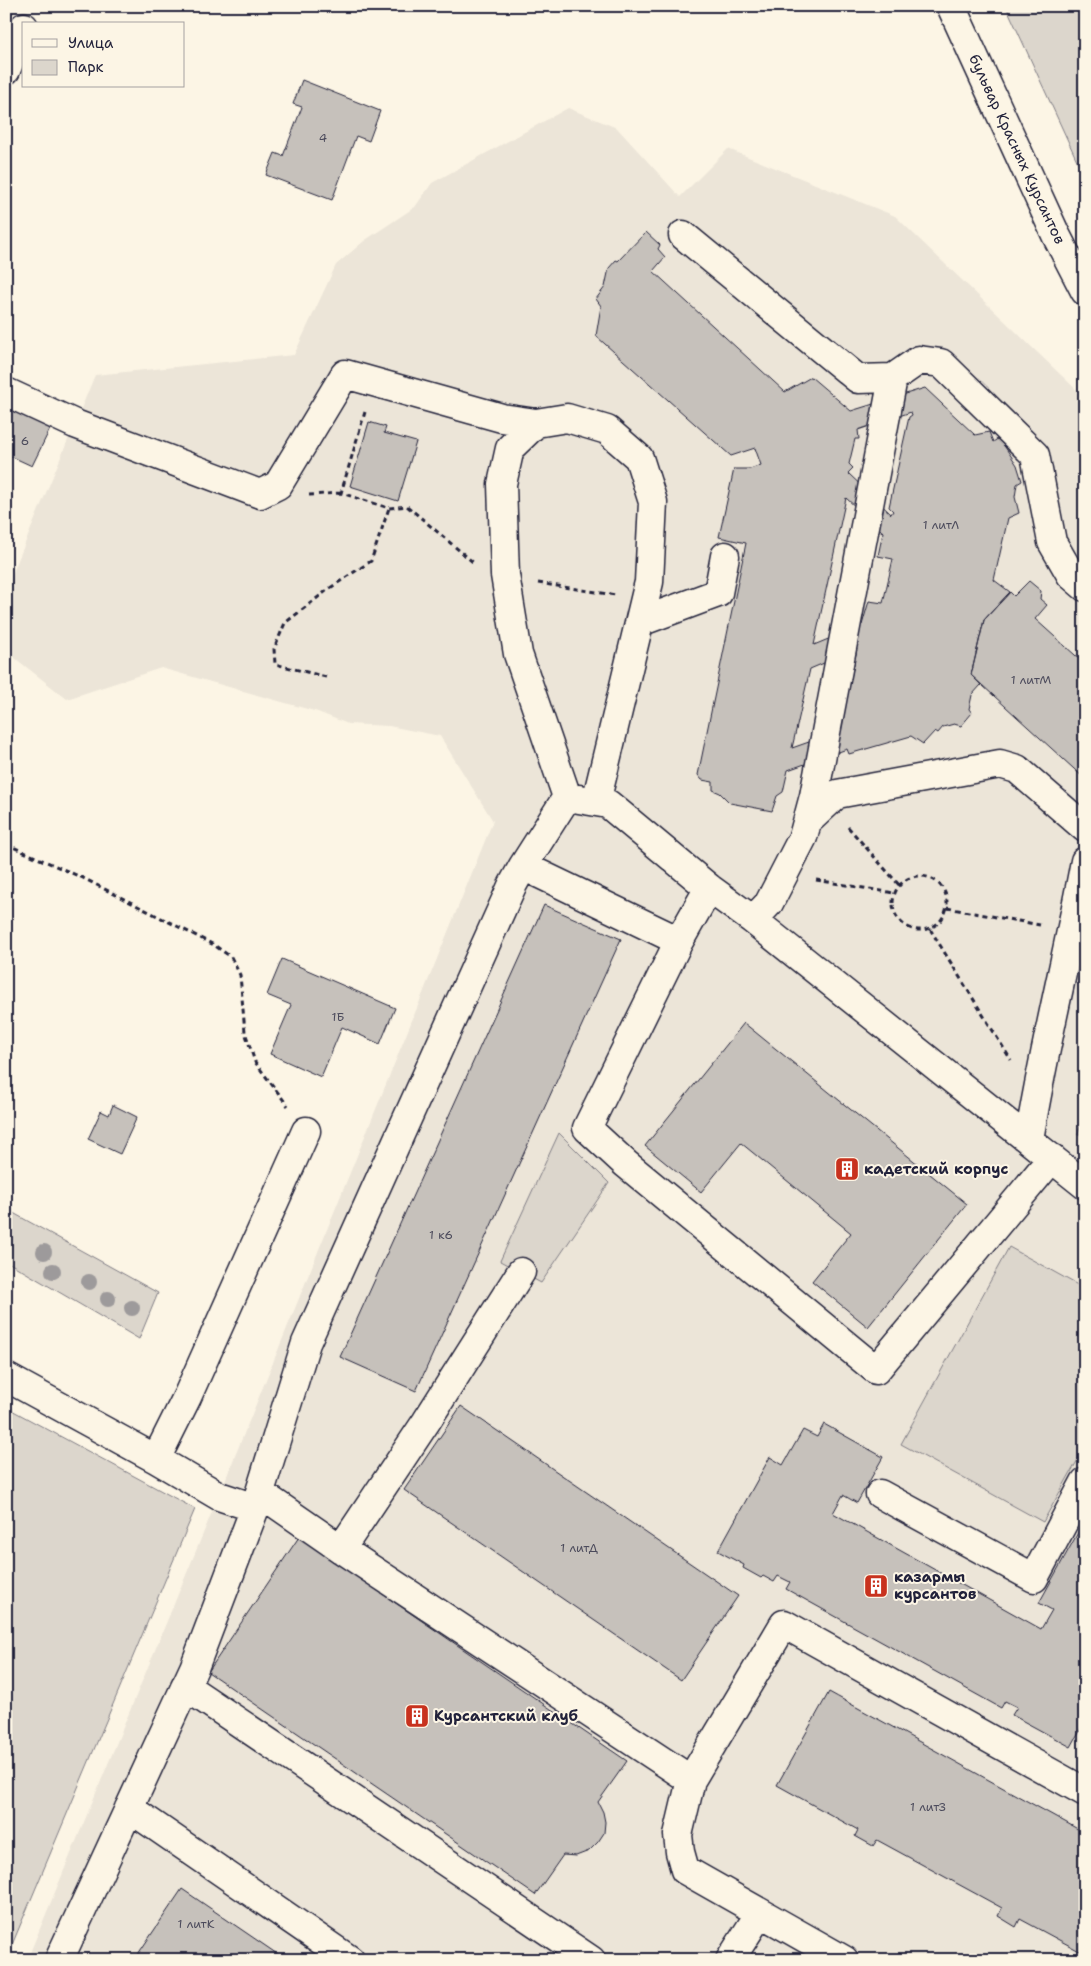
<svg xmlns="http://www.w3.org/2000/svg" width="1091" height="1966" font-family="'Shantell Sans',sans-serif">
<rect width="100%" height="100%" fill="#fcf5e5"/>
<filter id="ink" filterUnits="userSpaceOnUse"><feTurbulence type="fractalNoise" baseFrequency=".02" numOctaves="2"/><feDisplacementMap in="SourceGraphic" scale="10" xChannelSelector="R" yChannelSelector="G"/><feConvolveMatrix kernelMatrix="1 2 1 2 8 2 1 2 1" color-interpolation-filters="sRGB"/></filter>
<g filter="url(#ink)">
<path fill="#ece5d8" d="M568,108L617,128L680,197L728,149L895,216L1085,398V1960H27L224,1483L493,821L440,736L389,726L348,724L318,712L161,668L67,699L6,651V589L95,375L294,355L336,265L364,241L415,207L432,183Z"/>
<path fill="#dcd6cc" stroke="#7f7c84" d="M1006,6H1085V178Z
M559,1133L609,1183L541,1283L500,1261Z
M6,1209L158,1293L139,1339L6,1261Z
M1009,1247L1085,1289V1447L1043,1522L901,1444Z
M6,1407L195,1509L6,1959Z"/>
<path fill="#c6c1bb" stroke="#22223b" fill-rule="evenodd" d="M302,80L380,111L369,141L356,136L332,200L266,175L275,153L283,156L302,107L293,104Z
M646,232L660,245L658,249L665,257L653,271L785,392L811,377L851,411L925,388L975,435L989,432L993,442L999,438L1017,465L1022,481L1017,484L1015,497L1019,513L1008,518L994,580L1010,592L984,620L971,675L981,685L972,695L969,709L972,713L961,726L954,724L943,727L938,733L935,731L923,744L911,736L849,754L847,749L788,770L783,792L777,796L772,811L730,803L720,793L713,790V782L702,780L698,775L746,543L719,537L734,469H750L761,465L755,448L731,456L596,336L601,306L596,299L605,287L609,268L616,260L618,261ZM911,412L912,415L909,417L889,507L893,511L891,514L848,473L853,468L849,464L855,439H859L858,430ZM846,498L883,532L878,556L893,559L883,603L869,601L862,625L814,645ZM857,649L840,731L792,748L810,669Z
M6,407L51,427L32,466L6,454Z
M369,422L386,427L384,433L416,442L398,501L350,486Z
M1029,581L1041,591L1040,599L1047,605L1035,619L1085,664V779L971,675L984,620L1010,592L1014,596Z
M544,905L621,939L416,1391L340,1357Z
M282,959L395,1008L380,1044L342,1027L321,1077L270,1054L291,1005L267,995Z
M744,1023L967,1204L868,1327L812,1281L851,1233L741,1143L701,1192L645,1146Z
M113,1105L137,1117L120,1154L88,1139L101,1111L109,1115Z
M1085,1105V1136L1078,1134Z
M461,1406L738,1596L681,1680L404,1490Z
M824,1424L883,1457L857,1503L843,1495L833,1513L1041,1629L1052,1610L1039,1603L1085,1520V1722L1071,1747L1012,1715L1017,1707L1005,1701L1001,1708L786,1589L790,1582L778,1576L774,1582L763,1576L761,1578L743,1568L744,1565L718,1551L770,1457L783,1465L803,1430L817,1437Z
M299,1537L627,1761L598,1802L603,1812L605,1822L604,1833L598,1842L589,1851L576,1856L563,1855L535,1895L208,1672Z
M829,1692L1085,1833V1954L1020,1919L1016,1927L998,1916L1002,1908L877,1840L873,1846L855,1836L858,1830L777,1785Z
M182,1889L286,1960H134Z"/>
<g fill="none" stroke-linecap="round" stroke-linejoin="round">
<defs>
<path id="minor" d="M951,6L1056,235L1085,291
M6,70L24,27
M683,235L858,379L893,378
M6,392L75,424L260,494L278,485L345,374L502,418L536,423
M640,622L718,593L725,556
M567,797L518,654L505,575L502,484L510,448L536,423L567,418L607,430L639,458L653,502L649,582L596,802
M579,799L608,804L709,888L753,920L1085,1185
M807,822L837,794L1000,764L1017,769L1085,828
M523,866L679,941
M709,888L679,941L587,1128L626,1164L876,1370L1052,1158
M753,920L769,903L803,837L814,796L893,378L919,360L941,363L1035,455L1052,542L1071,575L1085,587
M1029,1140C1044,1046 1068,954 1085,861
M6,1377L156,1459L219,1496L255,1508
M156,1459L187,1397L306,1131
M260,1493L341,1549L691,1780L678,1835L680,1852L685,1870L844,1960
M880,1494L1034,1578L1085,1482
M341,1549L426,1422L521,1272
M185,1686L591,1960
M691,1780L784,1624L1085,1792
M129,1808L350,1960
M59,1960L194,1668L255,1508L306,1343L512,886L523,866L567,797
M730,1960L760,1913"/>
</defs>
<use href="#minor" stroke="#22223b" stroke-width="31"/>
<path stroke="#22223b" stroke-width="3" stroke-dasharray="5 4" stroke-linecap="butt" d="M365,412L341,493L389,508L407,506L474,563
M309,495L341,493
M538,583L615,595
M326,677L275,664L274,649L285,623L330,588L371,561L389,508
M848,827L899,885
M6,844L83,878L214,945L231,957L240,975L245,1032L255,1062L288,1106
M893 903a27 27 0 1 1 54 0a27 27 0 1 1-54 0Z
M816,880L894,893
M947,908L1040,925
M930,929L1011,1060"/>
<use href="#minor" stroke="#fcf5e5" stroke-width="28"/>
</g>
<g fill="#9d9a9b">
<circle cx="44" cy="1252" r="8"/>
<circle cx="53" cy="1271" r="8"/>
<circle cx="89" cy="1282" r="8"/>
<circle cx="108" cy="1299" r="8"/>
<circle cx="132" cy="1308" r="8"/>
</g>
</g>
<defs>
<symbol id="building-square" viewBox="-11 -11 22 22"><rect x="-9" y="-9" width="18" height="18" rx="4" fill="#c8321e" stroke="#fcf5e5"/><path d="M-4-6H4V6H1V3H-1V6H-4ZM-2.5-4.3h1.7v1.8h-1.7ZM.8-4.3h1.7v1.8H.8ZM-2.5-1h1.7V.8h-1.7ZM.8-1h1.7V.8H.8Z" fill="#fff"/></symbol>
</defs>
<g fill-rule="evenodd">
<use href="#building-square" x="833" y="1155" width="28" height="28"/>
<use href="#building-square" x="862" y="1572" width="28" height="28"/>
<use href="#building-square" x="403" y="1702" width="28" height="28"/>
</g>
<g text-anchor="middle" stroke-width="4" stroke-linejoin="round" paint-order="stroke">
<g font-size="12" fill="#4b4a5b">
<text x="323" y="142">4</text>
<text x="25" y="445">6</text>
<text x="941" y="529">1 литЛ</text>
<text x="1031" y="684">1 литМ</text>
<text x="338" y="1021">1Б</text>
<text x="441" y="1239">1 к6</text>
<text x="579" y="1552">1 литД</text>
<text x="928" y="1811">1 литЗ</text>
<text x="196" y="1928">1 литК</text>
</g>
<g font-size="15" fill="#22223b" stroke="#fcf5e5">
<text transform="translate(1017 149) rotate(65)" y="5">бульвар Красных Курсантов</text>
</g>
<g font-size="15" font-weight="bold" fill="#22223b" stroke="#fcf5e5" text-anchor="start">
<text x="864" y="1174">кадетский корпус</text>
<text x="894" y="1582">казармы<tspan x="894" dy="17">курсантов</tspan></text>
<text x="434" y="1721">Курсантский клуб</text>
</g>
</g>
<rect width="1091" height="1966" fill="none" stroke="#fcf5e5" stroke-width="25"/>
<rect x="12" y="12" width="1066" height="1941" fill="none" stroke="#22223b" stroke-width="2" filter="url(#ink)"/>
<rect x="22" y="22" width="162" height="65" fill="#fcf5e5" stroke="#a5a1a1"/>
<rect x="32" y="39" width="25" height="8" fill="#fcf5e5" stroke="#a5a1a1"/>
<text x="68" y="48" font-size="15" fill="#22223b">Улица</text>
<rect x="32" y="60" width="25" height="15" fill="#dcd6cc" stroke="#a5a1a1"/>
<text x="68" y="72" font-size="15" fill="#22223b">Парк</text>
</svg>
